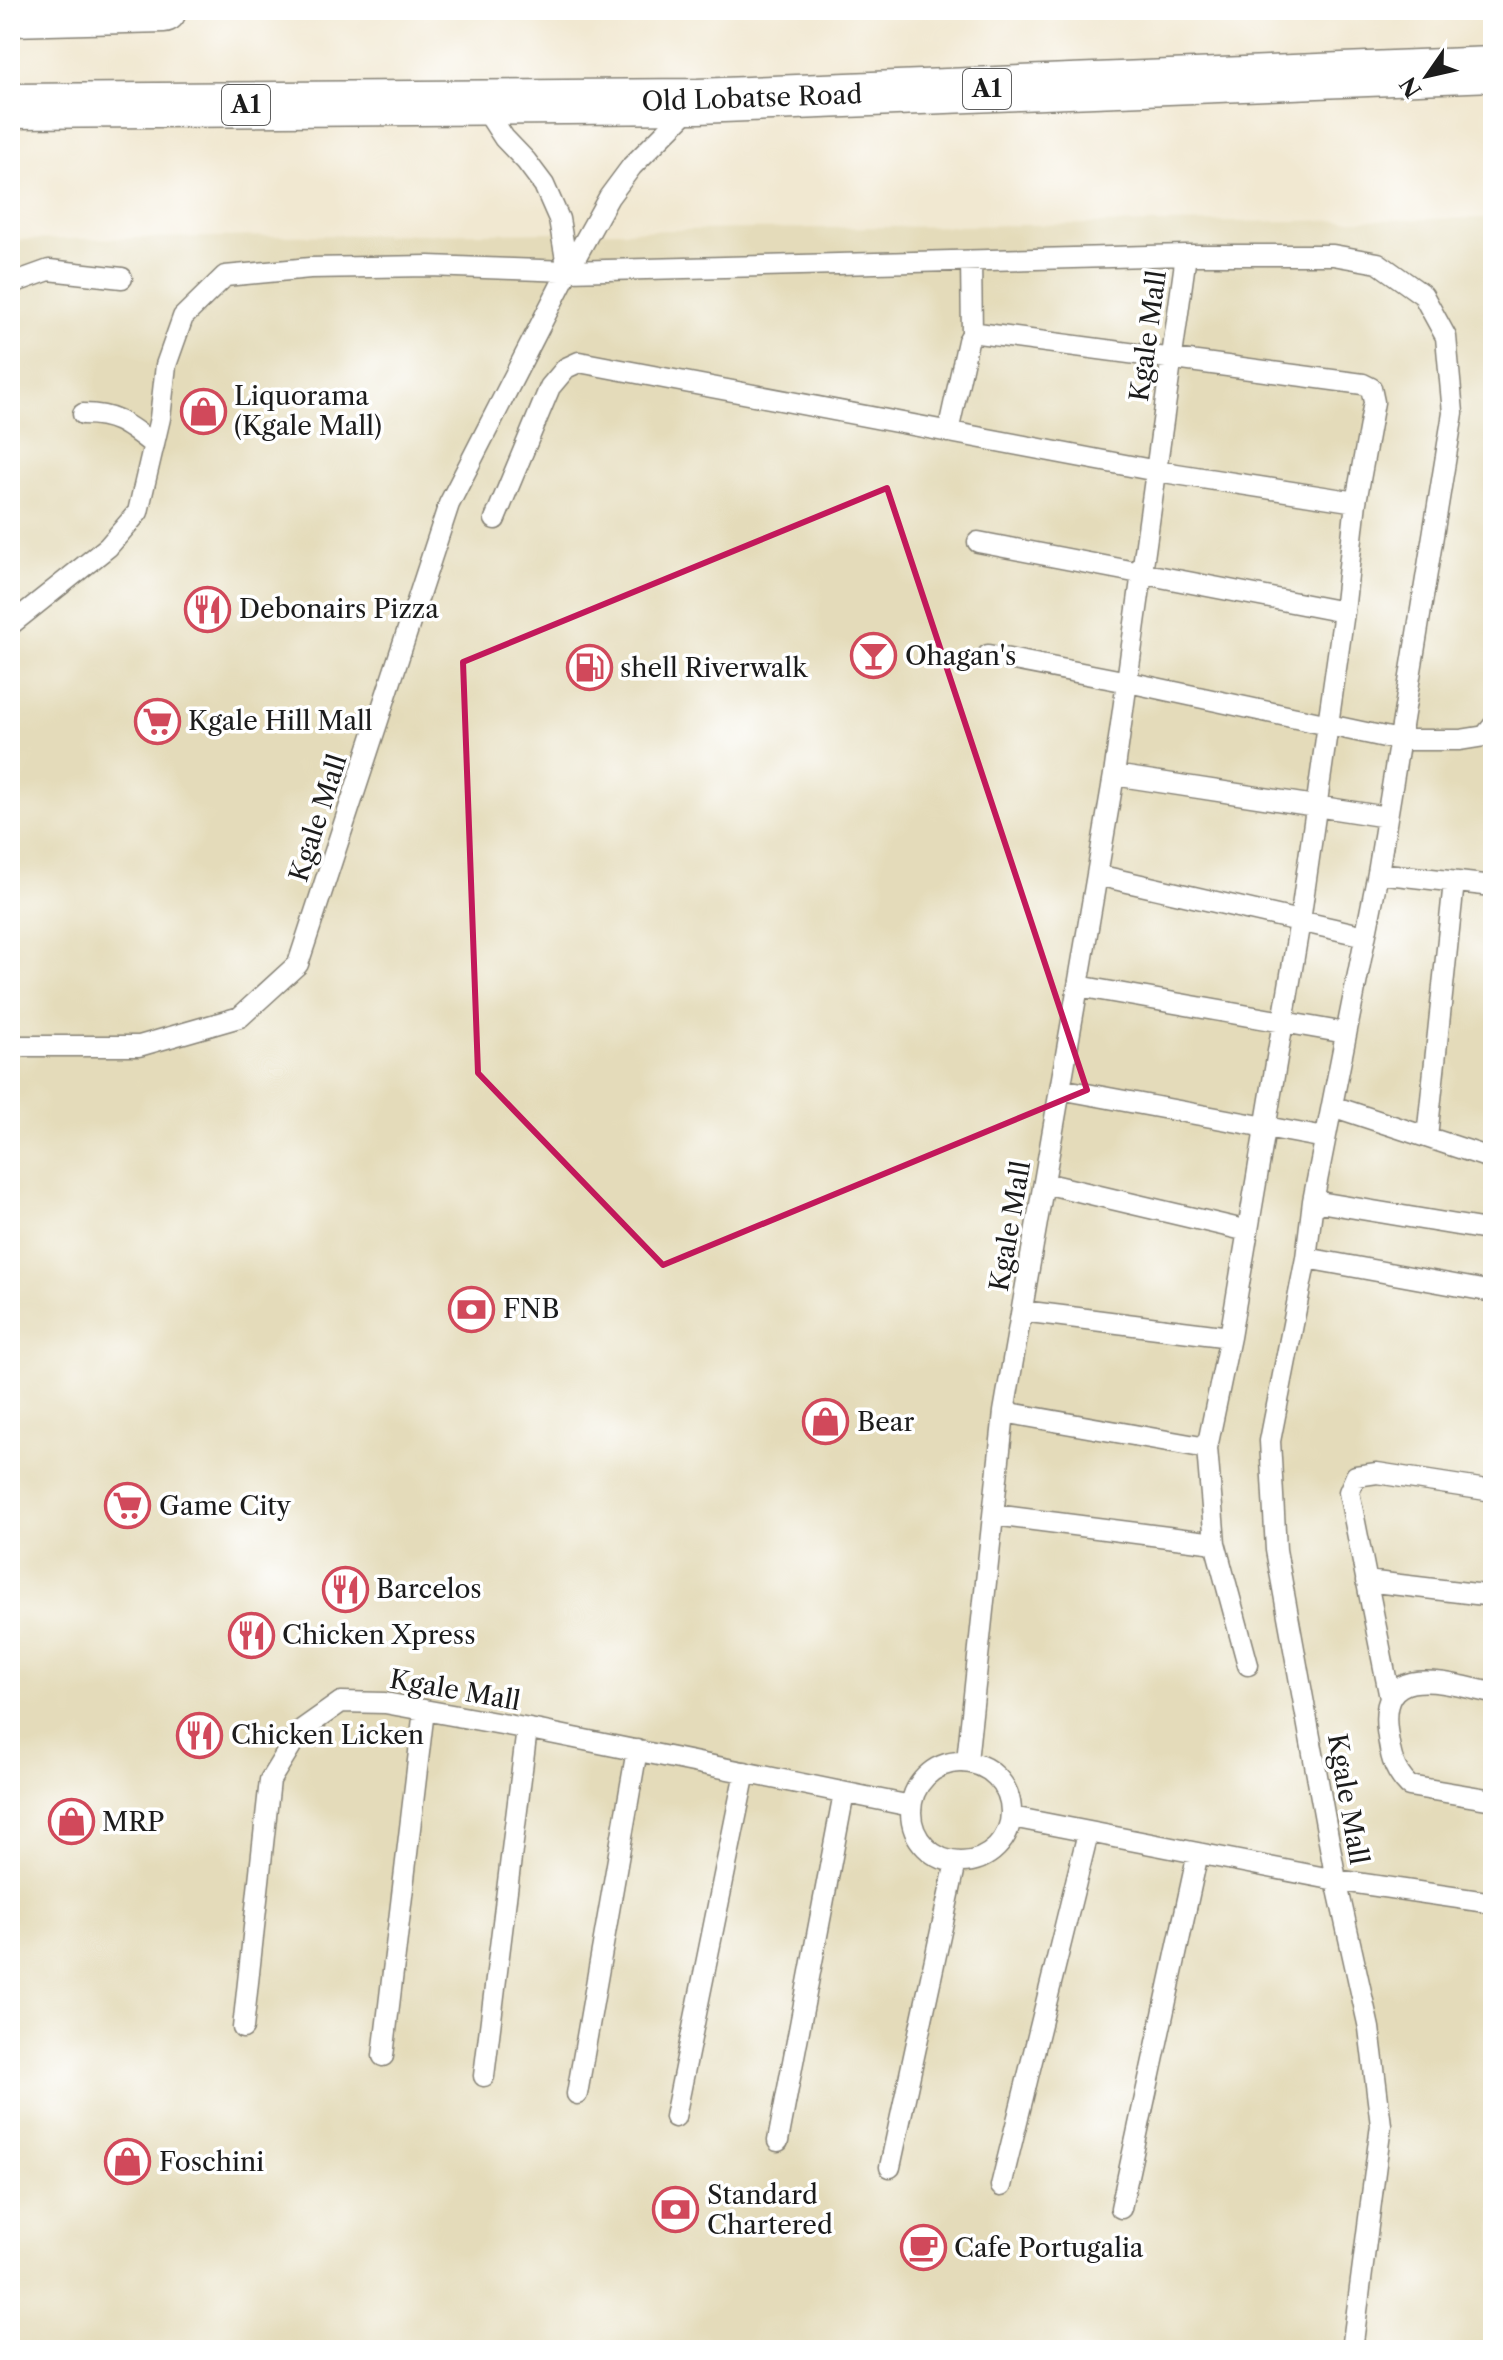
<svg xmlns="http://www.w3.org/2000/svg" width="1503" height="2360" font-family="'Libre Caslon Text',serif">
<rect width="100%" height="100%" fill="#fff"/>
<filter id="ink" filterUnits="userSpaceOnUse"><feTurbulence type="fractalNoise" baseFrequency=".0125" numOctaves="2"/><feDisplacementMap in="SourceGraphic" scale="16" xChannelSelector="R" yChannelSelector="G"/><feConvolveMatrix kernelMatrix="1 2 1 2 8 2 1 2 1" color-interpolation-filters="sRGB"/></filter>
<filter id="wash" filterUnits="userSpaceOnUse"><feTurbulence type="fractalNoise" baseFrequency=".006" numOctaves="4" result="noise"/><feDisplacementMap in="SourceGraphic" scale="32" xChannelSelector="R" yChannelSelector="G"/><feGaussianBlur stdDeviation="1.8" result="paint"/><feColorMatrix in="noise" values="0 0 0 0 0 0 0 0 0 0 0 0 0 0 0 0 0 1.4 0 .05"/><feComposite in="paint" operator="in"/></filter>
<g filter="url(#wash)">
<rect width="100%" height="100%" fill="#f1e8d1"/>
<path fill="#e4dbba" d="M1493,218V2350H10V240Z"/>
</g>
<g filter="url(#ink)">
<g fill="none" stroke-linecap="round" stroke-linejoin="round">
<defs>
<path id="service" d="M482,104L504,138L526,161L544,185L559,219L568,271
M971,261L972,334
M10,284L49,270L122,278
M83,414C116,414 128,425 154,445
M948,432L968,341L972,334L978,333L1363,384L1371,388L1374,402L1356,502L1344,612L1300,921L1230,1337L1207,1448L1215,1543L1248,1665
M495,519L550,387L566,368L579,362L1157,471L1356,502
M978,542L1344,612
M10,625L108,547L138,512L160,418L166,365L183,317L225,276L310,268L429,266L568,271L1186,255H1333L1378,263L1423,295L1446,337L1453,413L1378,873L1313,1201L1306,1258L1270,1441L1276,1550L1336,1880L1369,2028L1381,2125L1352,2350
M988,655L1128,682L1399,740H1460L1485,736L1493,726
M1114,775L1387,817
M1378,873L1493,886
M1097,875L1365,936
M1078,986L1114,775L1186,255
M10,1046H139L240,1017L298,964L449,504L568,271L609,197L632,166L692,106
M1060,1089L1325,1138
M1332,1106L1493,1159
M1427,1137L1454,882
M1044,1183L1248,1231
M1313,1201L1493,1231
M1306,1258L1493,1292
M1022,1311L1230,1337
M1004,1412L1207,1448
M994,1515L1215,1543
M1366,1581L1493,1596
M1493,1693C1451,1685 1378,1658 1387,1730C1390,1753 1392,1769 1409,1786L1493,1800
M1390,1698L1349,1492L1356,1476L1377,1473L1493,1491
M967,1761L1004,1412L1078,986L1346,1033
M911 1812a50 50 0 1 1 100 0a50 50 0 1 1-100 0Z
M1012,1817L1336,1880L1493,1903
M243,2028L270,1780L300,1731L341,1702L385,1703L535,1730L911,1806
M383,2056L424,1710
M484,2076L527,1729
M577,2094L637,1750
M675,2117L745,1772
M778,2141L844,1793
M890,2167L956,1862
M1001,2186L1088,1833
M1121,2208L1198,1853"/>
<path id="trunk" d="M10,14L164,10
M10,106L698,101L1493,69"/>
</defs>
<use href="#service" stroke="#868276" stroke-width="23"/>
<use href="#trunk" stroke="#868276" stroke-width="47"/>
<use href="#service" stroke="#fff" stroke-width="20"/>
<use href="#trunk" stroke="#fff" stroke-width="44"/>
</g>
</g>
<path fill="none" stroke="#c2185b" stroke-width="6" stroke-linejoin="round" d="M887,488L1087,1090L663,1265L478,1073L463,662Z"/>
<defs>
<symbol id="shop-ring" viewBox="-11 -11 22 22"><circle r="9.5" fill="#fff" stroke="#d1495b" stroke-width="1.5"/><path d="M-5-2.5h2.3a2.7 3.5 0 0 1 5.4 0H5L5.5 6h-11ZM-1.5-2.5h3a1.5 2.3 0 0 0-3 0Z" fill="#d1495b"/></symbol>
<symbol id="restaurant-ring" viewBox="-11 -11 22 22"><circle r="9.5" fill="#fff" stroke="#d1495b" stroke-width="1.5"/><path d="M-5-6h1v4h1v-4h1v4h1v-4h1v5L-1.5 .5V6h-2V.5L-5-1ZM5-6V6H3V1.5H1.5Q1.5-4 5-6Z" fill="#d1495b"/></symbol>
<symbol id="bar-ring" viewBox="-11 -11 22 22"><circle r="9.5" fill="#fff" stroke="#d1495b" stroke-width="1.5"/><path d="M-6-5H6L.8 .8V4.5H3.5V6h-7V4.5H-.8V.8Z" fill="#d1495b"/></symbol>
<symbol id="fuel-ring" viewBox="-11 -11 22 22"><circle r="9.5" fill="#fff" stroke="#d1495b" stroke-width="1.5"/><path d="M-5.5-6h7V0h2V4h1.3V-2.5L3-4.5l.8-.8L6-3V5H2.5V1h-1V6h-7ZM-4.2-4.7v3.2H.2V-4.7Z" fill="#d1495b"/></symbol>
<symbol id="supermarket-ring" viewBox="-11 -11 22 22"><circle r="9.5" fill="#fff" stroke="#d1495b" stroke-width="1.5"/><path d="M-6-5.5h2.5l.6 2H6L4.5 2H-2.5L-4.4-4H-6ZM-1.5 3.2a1.3 1.3 0 1 0 .1 0ZM3 3.2a1.3 1.3 0 1 0 .1 0Z" fill="#d1495b"/></symbol>
<symbol id="bank-ring" viewBox="-11 -11 22 22"><circle r="9.5" fill="#fff" stroke="#d1495b" stroke-width="1.5"/><path d="M-6-4H6V4H-6ZM0-2.3a2.3 2.3 0 1 0 0 4.6a2.3 2.3 0 1 0 0-4.6Z" fill="#d1495b"/></symbol>
<symbol id="cafe-ring" viewBox="-11 -11 22 22"><circle r="9.5" fill="#fff" stroke="#d1495b" stroke-width="1.5"/><path d="M-5.5-4.5H6V0H3Q3 3.5 0 3.5H-2.5Q-5.5 3.5-5.5 0ZM3-3.2v2h1.7v-2ZM-6 4.5H4V6H-6Z" fill="#d1495b"/></symbol>
</defs>
<g fill-rule="evenodd">
<use href="#shop-ring" x="178" y="386" width="51" height="51"/>
<use href="#restaurant-ring" x="182" y="584" width="51" height="51"/>
<use href="#bar-ring" x="848" y="630" width="51" height="51"/>
<use href="#fuel-ring" x="564" y="642" width="51" height="51"/>
<use href="#supermarket-ring" x="132" y="696" width="51" height="51"/>
<use href="#bank-ring" x="446" y="1284" width="51" height="51"/>
<use href="#shop-ring" x="800" y="1396" width="51" height="51"/>
<use href="#supermarket-ring" x="102" y="1480" width="51" height="51"/>
<use href="#restaurant-ring" x="320" y="1564" width="51" height="51"/>
<use href="#restaurant-ring" x="226" y="1610" width="51" height="51"/>
<use href="#restaurant-ring" x="174" y="1710" width="51" height="51"/>
<use href="#shop-ring" x="46" y="1796" width="51" height="51"/>
<use href="#shop-ring" x="102" y="2136" width="51" height="51"/>
<use href="#bank-ring" x="650" y="2184" width="51" height="51"/>
<use href="#cafe-ring" x="898" y="2222" width="51" height="51"/>
</g>
<g text-anchor="middle" stroke-width="7" stroke-linejoin="round" paint-order="stroke">
<g fill="#fff" stroke="#606060" stroke-width="2">
<rect x="963" y="69" width="48" height="40" rx="6"/>
<rect x="222" y="85" width="48" height="40" rx="6"/>
</g>
<g font-size="24" font-weight="bold" fill="#1c1c1c">
<text x="987" y="97">A1</text>
<text x="246" y="113">A1</text>
</g>
<g font-size="26" fill="#1c1c1c" stroke="#fff">
<text transform="translate(752 98) rotate(-2)" y="9">Old Lobatse Road</text>
<text transform="translate(1148 336) rotate(-82)" y="9">Kgale Mall</text>
<text transform="translate(318 818) rotate(-72)" y="9">Kgale Mall</text>
<text transform="translate(1010 1226) rotate(-80)" y="9">Kgale Mall</text>
<text transform="translate(455 1690) rotate(10)" y="9">Kgale Mall</text>
<text transform="translate(1348 1799) rotate(80)" y="9">Kgale Mall</text>
</g>
<g font-size="26" fill="#1c1c1c" stroke="#fff" text-anchor="start">
<text x="234" y="405">Liquorama<tspan x="234" dy="30">(Kgale Mall)</tspan></text>
<text x="239" y="618">Debonairs Pizza</text>
<text x="905" y="665">Ohagan's</text>
<text x="620" y="677">shell Riverwalk</text>
<text x="188" y="730">Kgale Hill Mall</text>
<text x="503" y="1318">FNB</text>
<text x="857" y="1431">Bear</text>
<text x="159" y="1515">Game City</text>
<text x="376" y="1598">Barcelos</text>
<text x="282" y="1644">Chicken Xpress</text>
<text x="231" y="1744">Chicken Licken</text>
<text x="102" y="1831">MRP</text>
<text x="159" y="2171">Foschini</text>
<text x="707" y="2204">Standard<tspan x="707" dy="30">Chartered</tspan></text>
<text x="954" y="2257">Cafe Portugalia</text>
</g>
</g>
<rect width="1503" height="2360" fill="none" stroke="#fff" stroke-width="40"/>
<g transform="translate(1427 76) rotate(236)" stroke="#ffffff" stroke-width="6" paint-order="stroke">
<path d="M0-6L14 30L0 20L-14 30Z" fill="#1c1c1c"/>
<text y="-12" font-size="22" font-weight="bold" text-anchor="middle" fill="#1c1c1c">N</text>
</g>
</svg>
